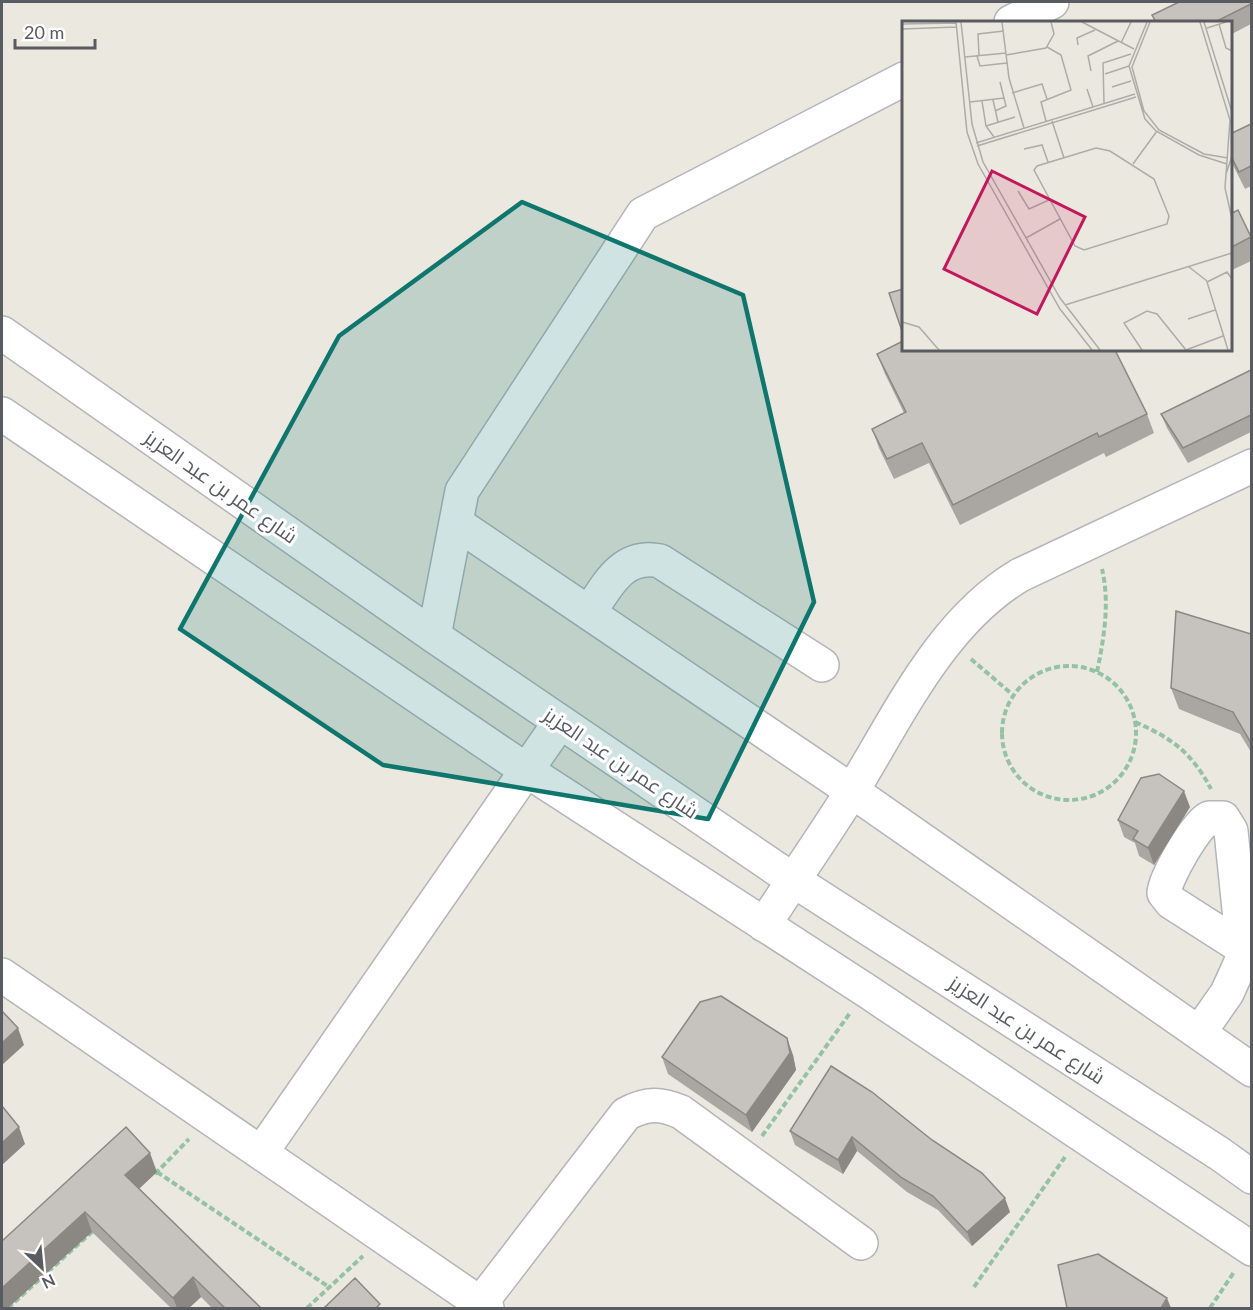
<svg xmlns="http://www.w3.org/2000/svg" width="1253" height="1310" font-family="Lato,Cairo,sans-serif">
<rect width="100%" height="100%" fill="#ebe8df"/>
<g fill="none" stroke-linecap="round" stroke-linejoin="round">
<defs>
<path id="minor" d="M1011,22L1052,2
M2,333L434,636L793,880L1220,1154L1252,1177
M2,414L526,770L867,991L1252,1249
M456,523L852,791L1252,1070
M589,613C607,586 622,553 660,561L822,665
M434,636L462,491L643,214L904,79
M764,925C793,880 824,836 852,791C899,715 941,622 1020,575L1252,466
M2,975L487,1308
M1199,1033L1227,993L1241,962L1243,948L1231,831L1223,818H1209C1196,824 1165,878 1164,893L1171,902L1243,948L1252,952
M261,1153L560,722
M480,1304L626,1114C647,1103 660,1103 681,1112L861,1243"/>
</defs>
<use href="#minor" stroke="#b2b5ba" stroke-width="36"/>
<path stroke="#96c2a4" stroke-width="4" stroke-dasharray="6 3" stroke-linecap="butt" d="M971,659L1013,695
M1002 733a67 67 0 1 1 134 0a67 67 0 1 1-134 0Z
M1097,672C1104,638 1110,603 1102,569
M1135,722C1172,738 1192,753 1211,789
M762,1136L850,1013
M157,1172L329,1287
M155,1174L189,1139
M974,1287L1065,1157
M8,1308L94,1230
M307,1308L363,1256
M1210,1308L1234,1272"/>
<use href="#minor" stroke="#fff" stroke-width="33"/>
</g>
<path fill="#aaa7a3" d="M1251,2V24L1230,35V22H1155L1152,15Z
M1251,124V186L1245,189L1230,159V134Z
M1230,214L1251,237V261L1230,271Z
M877,354L1147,414L1154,433L1106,457L1104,453L960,525L929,463L894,479L879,448L872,429L904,413L885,374Z
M1251,370V432L1188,463L1167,428L1161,414Z
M1251,634V752L1240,734L1179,709L1171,688Z
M1190,807L1154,865L1139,856L1135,843L1124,837L1118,820Z
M793,1055L796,1070L752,1132L668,1074L662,1057Z
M831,1066L1010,1212L972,1246L938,1210L907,1192L857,1151L843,1174L795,1145L790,1131Z
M157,1172L139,1189L261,1308H212L201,1297L189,1308H171L92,1232L2,1241Z"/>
<path fill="#8b8884" d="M1184,791L1190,807L1154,865L1148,848Z
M18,1028L24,1045L2,1065V1043Z
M787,1038L793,1055L796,1070L752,1132L746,1115Z
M19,1127L25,1144L2,1165V1143Z
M852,1137L857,1151L843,1174L838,1160Z
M150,1153L157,1172L132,1195L125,1175Z
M1005,1198L1010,1212L972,1246L967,1232Z
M85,1212L92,1232L8,1308H2V1288Z
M193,1277L201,1297L189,1308H177L173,1298Z
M1167,1298L1171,1308H1161Z"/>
<path fill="#c6c2bd" stroke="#8b8884" stroke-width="1.5" d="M1179,2H1251V4L1215,22H1156L1152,15Z
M1251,124V166L1239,172L1230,154V134Z
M1238,210L1251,237L1230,248V214Z
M903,289V334L889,293Z
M903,341V350H1115L1147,414L1099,437L1097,433L953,505L922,443L887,459L872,429L906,412L877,354Z
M1251,370V415L1183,448L1161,414Z
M1176,611L1251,634V743L1233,712L1171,688Z
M1159,774L1184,791L1148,848L1133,839L1138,831L1118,820L1141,778Z
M721,996L787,1038L790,1053L746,1115L662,1057L700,1002Z
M2,1011L18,1028L2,1043Z
M831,1066L872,1092L932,1140L982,1173L1005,1198L967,1232L933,1196L902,1178L852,1137L838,1160L790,1131Z
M2,1106L19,1127L2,1143Z
M126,1127L150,1153L125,1175L261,1308H225L193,1277L173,1298L85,1212L2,1288V1241Z
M1098,1254L1167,1298L1161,1308H1067L1058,1265Z
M355,1278L380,1304L376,1308H324Z"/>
<path fill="#0f766e" fill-opacity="0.2" stroke="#0f766e" stroke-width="4.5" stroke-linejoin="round" d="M522,202L743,295L814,602L708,819L383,765L180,629L339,336Z"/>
<g text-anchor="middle" stroke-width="6" stroke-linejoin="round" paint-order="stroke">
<g font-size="20" fill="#585b60" stroke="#fff">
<text transform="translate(221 487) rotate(35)" y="7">شارع عمر بن عبد العزيز</text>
<text transform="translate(621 763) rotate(34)" y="7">شارع عمر بن عبد العزيز</text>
<text transform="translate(1027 1030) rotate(33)" y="7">شارع عمر بن عبد العزيز</text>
</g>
</g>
<g transform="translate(902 21)">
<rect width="330" height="330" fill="#ebe8df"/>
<path fill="none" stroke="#acaca8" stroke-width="1.5" d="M54,1L65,111L76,143L158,288L190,329M59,1L70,103L81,141L158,277L198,329M100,1L107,57L122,107M180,1L232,28M245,1L227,45L243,98L254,110L297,134L325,143M248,1L230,46L242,90L257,109L302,133L326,137M298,1L328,99L323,167L330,198M302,1L330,91M0,3L54,2M317,3L324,27L330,30M305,7L324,1M0,8L54,6M219,22L229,1M176,24L175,17L193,9M104,34L144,27L152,13L149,1M75,35L78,45L105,42M77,35L76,13L102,10M63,36L104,32M189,50L186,35L216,20M203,53L227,45M210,66L229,60M185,68L191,86M110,72L140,63L145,78M91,79L96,101M80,80L84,105L92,116M68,81L102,77M202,82L201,42L229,33M93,90L104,85L98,61M144,100L139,81L169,69L159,34L145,26M150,100L162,137M84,105L113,96M74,122L233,73M75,125L234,76M194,127L208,130L252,158L267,195L265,203L182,229L173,225L132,149L135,145ZM122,128L140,124L146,141M231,143L255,110M330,152V186M324,153L330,135M116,170L127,188L147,179M124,217L158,198M287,246L305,260M163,284L330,232M286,298L313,289M0,301L17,306L37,329M240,329L222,302L245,290L255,293L284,329L321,315M326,329L305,261L325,251L330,258"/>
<path fill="#c2185b" fill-opacity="0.15" stroke="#c2185b" stroke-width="3" d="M90,150L183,196L135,293L42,248Z"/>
<rect width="330" height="330" fill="none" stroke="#585b60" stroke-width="3"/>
</g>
<rect width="1253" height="1310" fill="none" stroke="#585b60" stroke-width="6"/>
<g transform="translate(42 1268) rotate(154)" stroke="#ffffff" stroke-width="4.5" paint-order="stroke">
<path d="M0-4.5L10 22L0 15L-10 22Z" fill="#585b60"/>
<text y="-9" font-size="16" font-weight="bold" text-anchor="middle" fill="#585b60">N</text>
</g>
<path d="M15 39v9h80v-9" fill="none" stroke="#585b60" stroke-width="3"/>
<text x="24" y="39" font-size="18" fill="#585b60" stroke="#ffffff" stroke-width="4.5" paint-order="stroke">20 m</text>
</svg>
